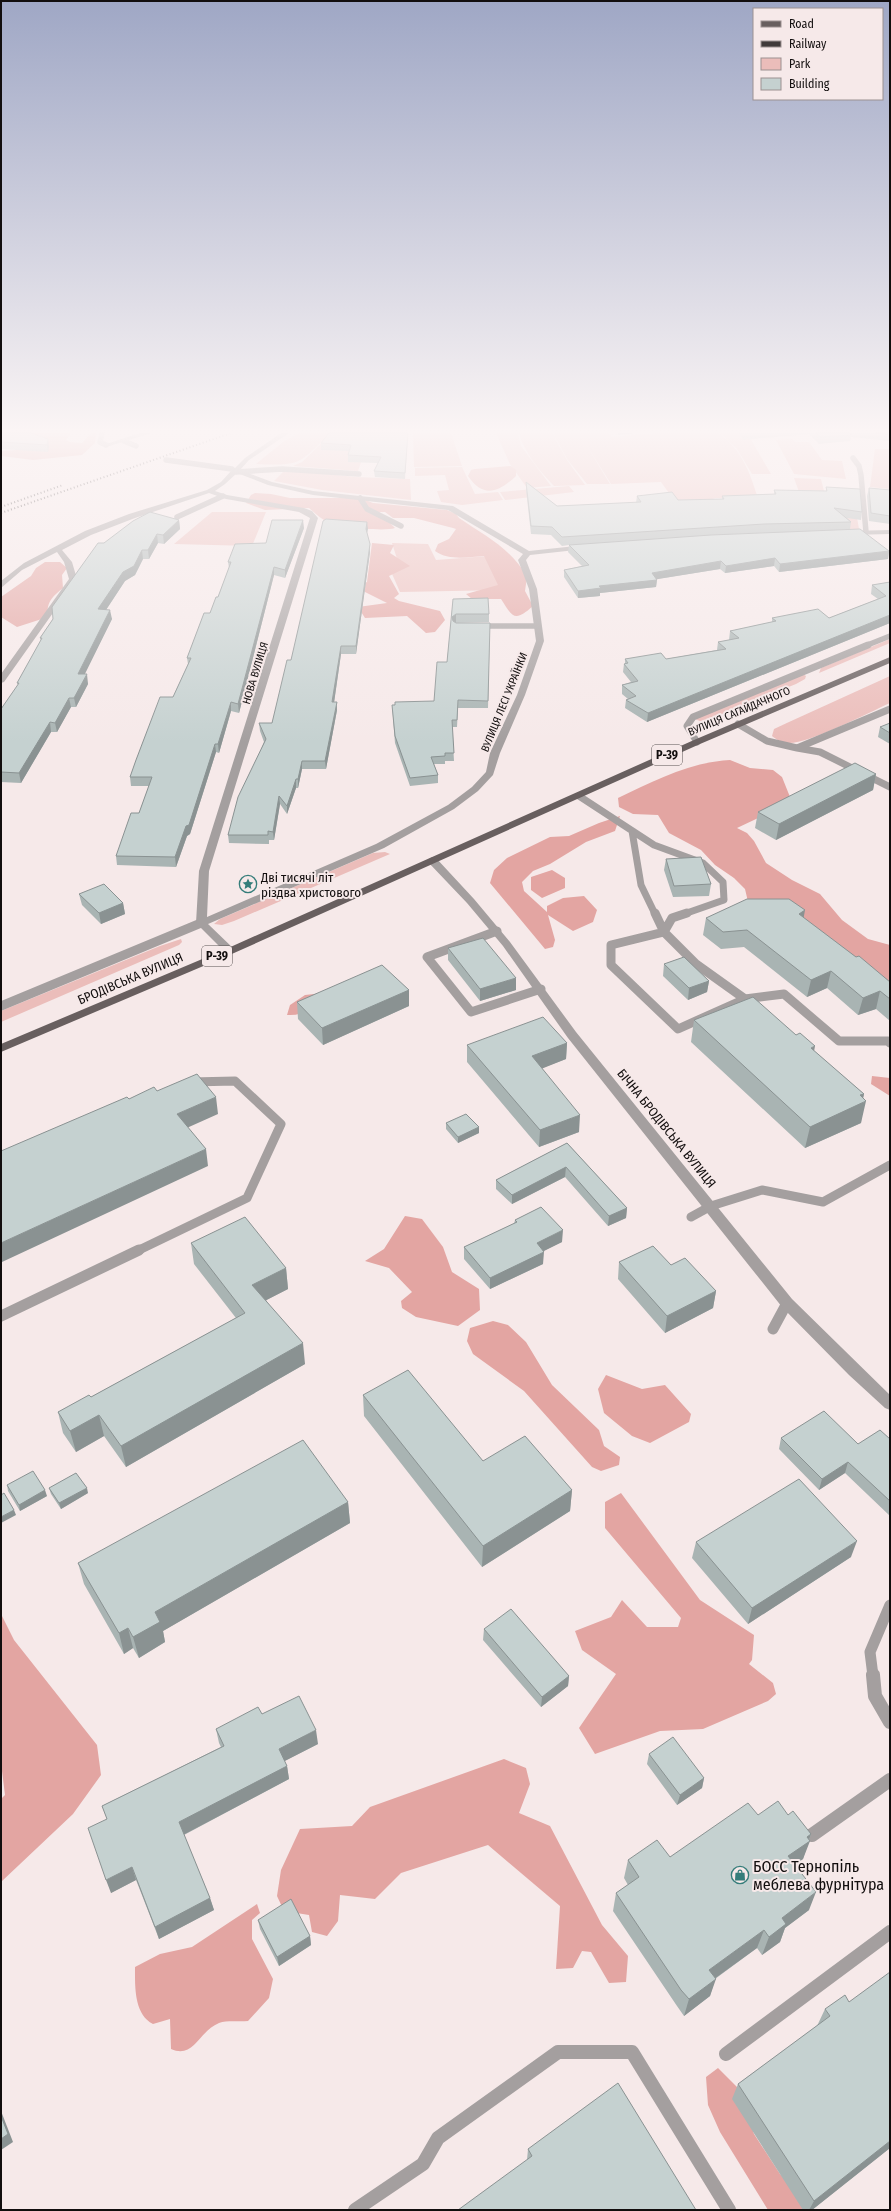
<svg xmlns="http://www.w3.org/2000/svg" width="891" height="2211" font-family="'Fira Sans Condensed',sans-serif">
<rect width="100%" height="100%" fill="#f6e9e9"/>
<path fill="#ebbdba" d="M299,433H331C298,464 302,466 256,464L283,442Z
M332,433L366,448L358,471L293,466L302,462Z
M413,433H451L462,466L414,467Z
M496,433H518L521,446L551,486L527,488L510,464Z
M519,433H552L567,460L585,485L554,486C539,470 525,454 519,433Z
M553,433H609L612,437L655,433H718C743,451 749,471 758,498H716L679,507L661,482L611,484L582,438L610,484H587L567,459Z
M720,433H747L771,474H752L737,449Z
M792,439L795,442H809L822,460L842,461L846,479L794,474L776,440Z
M875,449H890V489L870,487Z
M462,467L475,494L498,492L503,500L462,505L441,502L437,491L449,490L445,475L415,476V468Z
M298,471L355,477L410,479L411,500L322,490L274,481L283,472Z
M794,478L821,479L824,491L853,494L859,529L813,531Z
M569,486L574,492L505,500L500,492Z
M212,512H266L252,546L174,544Z
M392,543L428,544L436,560L488,556L503,590L400,592L389,567L399,565Z
M890,639V643L819,673L821,668Z
M803,674L806,676L805,679L796,684L702,722L695,719Z
M890,676V703C868,713 810,743 789,743C782,743 777,740 772,736L774,729L789,722Z
M385,852L390,854L234,921L222,925L214,924L220,919L373,853Z
M181,939L182,942L179,945L1,1022V1011L160,946Z"/>
<path fill="#e3a5a2" d="M9,433H71L66,440L70,442L82,443L91,433H96L95,443L82,455L33,460L1,456V451L17,450Z
M511,466L516,470V476C498,493 483,498 468,476L471,470L475,469Z
M255,493L271,494L290,498H360L373,503L447,510L456,514L459,518C485,536 511,548 527,577L525,591L533,606C515,622 513,618 501,599H472L466,594L498,585L484,556C468,557 449,561 435,551L438,544L449,539L456,529L453,528L414,518H393L385,512H379L395,528C384,532 334,527 324,520C319,517 314,512 309,508L265,510L246,503L251,495Z
M372,543L394,545L390,553L410,566L389,576L399,594L394,598L399,601L440,611L445,620L435,632L426,633L407,616L365,618L358,607L387,603L355,587L367,582Z
M45,562H60L67,568L62,575L63,588C52,597 46,602 48,617L17,627L1,617V597L31,576L36,568Z
M730,760L750,768L773,770L782,777L792,802L737,828L747,833L754,841L766,863L792,880L820,894L842,920L868,939L890,945V998L876,993L749,906L745,889L734,878L715,865L701,850L669,833L658,815L633,814L619,807L618,798C654,781 690,762 730,760Z
M620,816L615,831L586,842L550,864L533,871L522,882L524,891L547,912V906L563,898L584,896L597,910L593,922L573,931L548,915L555,940L553,947L545,949L490,883L494,870L507,858L550,837L569,836L599,823Z
M552,870L565,878V888L542,898L531,890V877Z
M323,993C314,1008 305,1016 287,1015L290,1005L305,995Z
M872,1076L890,1078V1096L871,1084Z
M405,1216L422,1219L443,1247L452,1272L479,1289L480,1310L458,1326L416,1317L402,1308L401,1301L412,1292L389,1268L365,1261L384,1249Z
M493,1321L508,1325L526,1342L552,1385L599,1430L604,1446L620,1457L619,1465L601,1471L592,1467L524,1391L473,1354L467,1341L470,1328Z
M606,1375L642,1389L665,1385L691,1414L689,1422L650,1443L632,1436L604,1413L598,1389Z
M621,1493L700,1600L754,1635L752,1660L749,1664L773,1683L776,1694L768,1701L703,1729L660,1731L595,1754L579,1728L616,1674L582,1650L575,1631L611,1617L622,1600L647,1627H678L681,1618L605,1528V1502Z
M1,1614L14,1640L97,1745L101,1775L73,1814L1,1882V1799L5,1795L1,1763Z
M504,1759L526,1768L530,1784L519,1813L550,1826L602,1925L628,1956L626,1982L609,1983L591,1952L582,1951L573,1968L556,1969L560,1906L488,1845L401,1873L375,1899L340,1895L338,1921L327,1936L312,1932L309,1915L284,1911L277,1896L281,1870L300,1829L352,1826L370,1807Z
M257,1904L260,1913L252,1920V1939L273,1979L269,1998L248,2021C239,2022 227,2020 219,2023C198,2032 194,2059 171,2049L170,2019L153,2024C134,2014 135,1987 135,1967L160,1954L192,1947Z
M718,2068L739,2089L754,2134L780,2174L810,2210H768L720,2132L708,2105L706,2077Z"/>
<g fill="none" stroke-linecap="round" stroke-linejoin="round">
<path stroke="#a49f9f" stroke-width="5.5" d="M102,433L100,442L106,445
M124,441L136,446
M853,458L859,466L861,475L866,532
M166,460L232,469
M236,472L282,469L359,474
M360,498L367,509L401,526
M177,517L223,496
M477,626H538
M865,646L890,636"/>
<path stroke="#a49f9f" stroke-width="7" d="M738,724L767,741L797,748L890,709
M697,742L687,726L693,717L868,645
M797,748L820,752L890,787
M579,796L654,845L703,863L723,882L724,900L684,914
M632,831L641,885L655,914"/>
<path stroke="#a49f9f" stroke-width="9" d="M655,913L664,932L611,945V965L678,1029L745,999
M687,913L672,918L664,932L696,964L745,999L784,994L839,1041H888L890,1043
M497,931L427,957L471,1012L541,989
M1,1006L201,923
M691,1217L711,1206L762,1190L823,1202L890,1165
M137,1251L247,1198L281,1124L235,1081L191,1082"/>
<path stroke="#a49f9f" stroke-width="11" d="M1,1316L139,1250
M773,1329L787,1303
M873,1676L870,1652L890,1605"/>
<path stroke="#a49f9f" stroke-width="14" d="M873,1675L875,1696L890,1722
M812,1835L890,1780
M726,2054L890,1932
M355,2210L423,2164L438,2138L558,2052H632L729,2210"/>
<path fill="#a49f9f" fill-rule="evenodd" d="M140,433H152L106,447L103,445Z
M281,433H289L249,460L240,470L272,482L313,491L453,506L529,551L585,545L589,547L585,549L530,555L526,560L537,589L544,641L525,695L500,753L493,775L478,791L454,809L384,848L208,924L234,949L235,951L234,953H226L196,923L199,871L310,518L299,512L226,499L209,493L135,518L91,535L62,550L72,562L77,579L4,682L1,683V674L69,579L64,562L57,552L22,570L1,588V581L24,563L85,531L129,514L207,490L221,482L231,471L230,468H235L245,458ZM237,473L268,485L313,495L448,510L523,554L518,560L529,589L536,641L517,695L490,753L486,772L472,787L448,805L376,844L207,917L209,871L318,518L312,511L304,508L227,495L215,491L225,484Z
M890,530V534L849,535L845,533L849,531Z
M432,857L436,858L474,899L510,942L576,1032L792,1299L890,1395V1410L885,1408L849,1375L782,1307L568,1038L503,946L467,903L428,862L427,860Z"/>
<path fill="#685f5f" fill-rule="evenodd" d="M890,657V663L700,744L234,953L1,1052V1044L226,949L694,740Z"/>
<path stroke="#403a3a" stroke-width="2" stroke-dasharray="1 2.5" stroke-linecap="butt" d="M1,507L63,485
M1,513L231,433"/>
</g>
<path fill="#a9b4b3" d="M1,433H31L49,446L48,452L1,449Z
M408,433L405,479L375,477L374,471L378,463L348,462V455L349,451L321,450V443Z
M739,433H890V441L851,437L850,441L819,444L809,434L743,440Z
M526,482L557,506L636,503L637,496L678,500L722,499V496L774,494V490L826,491V487L862,512L861,520L847,518L851,522L850,529L889,551L888,559L779,572L774,566L725,573L720,569L657,579L656,587L600,593V596L578,598L564,577V570L582,566L568,552L569,545L562,546L551,535L531,534L526,490Z
M869,488L890,490V524L869,521L867,496Z
M179,520L180,529L164,544L158,543L149,559H143L135,575L125,581L106,610L112,619L84,674L88,684L76,707H71L57,732H51L21,783L1,782V709L18,685L17,683L41,641L40,638L104,543Z
M304,528L285,578L274,575L239,713L231,711L219,753L216,752L190,834L187,836L176,867L117,865L116,856L139,813L149,786H131L130,777L173,697L188,664L187,658L218,597L229,568L228,562L266,543Z
M368,529L367,533L370,544V552L356,654H341L334,702H337V710L326,769H302L298,788H296L287,814L280,804L274,840H269V844L229,843L228,835L264,742L260,731L259,723H272L291,660Z
M890,582V623L647,722L625,708L626,700L628,699L622,694V685L631,682L623,672L624,664H625V659H666L717,650L718,642L729,640L730,631L772,622V618H829L878,599L871,594L872,585Z
M453,599L489,614V622H455L490,623L488,708H458L457,727H452L454,761H445V764H434L438,775V783L410,786L395,743L392,705L434,701L447,662Z
M890,723V744L878,737L880,727Z
M876,774L873,790L776,840L755,828L758,812Z
M666,859L711,884L709,896L673,897L664,870Z
M79,894L123,903L125,914L101,924L82,905Z
M706,918H803L856,957L890,982V1021L876,1009L858,1015L827,988L807,997L744,947L721,949L703,935Z
M448,948L516,990L480,1001L448,960Z
M664,964L709,981L707,992L688,1000L663,976Z
M409,990V1006L323,1045L298,1019L297,1002Z
M694,1020L814,1051L864,1094L863,1098L861,1123L805,1148L691,1042Z
M567,1043L566,1059L542,1068L579,1132L539,1147L467,1062V1045Z
M446,1123L479,1127V1133L458,1143L446,1129Z
M567,1143L627,1208L626,1218L608,1226L565,1177L512,1204L496,1189V1180Z
M515,1220L562,1242L543,1251V1264L490,1289L464,1259V1247L514,1224Z
M191,1243L286,1268L288,1289L266,1300L305,1364L126,1467L104,1436L76,1452L63,1433L58,1412L91,1397L236,1318L194,1264Z
M619,1262L671,1265L716,1291L713,1308L665,1333L618,1279Z
M363,1395L483,1461L572,1490L570,1511L482,1567L364,1416Z
M781,1438L858,1444L890,1439V1516L845,1473L819,1490L779,1449Z
M7,1485L47,1496L20,1511L8,1491Z
M49,1488L88,1493L61,1509L51,1494Z
M348,1502L350,1523L163,1631L165,1642L139,1658L133,1648L124,1654L84,1584L78,1563Z
M696,1542L851,1557L748,1624L692,1558Z
M484,1629L569,1676L568,1686L541,1707L483,1640Z
M262,1714L318,1744L284,1761L287,1766L289,1779L184,1835L210,1898L214,1910L159,1939L136,1880L111,1893L107,1819L102,1806L221,1747L219,1743L216,1729Z
M649,1754L704,1778L702,1788L677,1805L647,1764Z
M758,1815H788L811,1834L803,1859L795,1864L809,1910L785,1928L780,1942L762,1955L757,1948L715,1979L710,1996L684,2016L677,2006L613,1911L616,1893L628,1885L624,1878L628,1860L670,1857Z
M258,1920L310,1936L311,1945L279,1966L260,1929Z
M849,2002L890,2148L812,2210H803L732,2099L738,2084L817,2026L825,2009Z
M528,2149L696,2210L527,2160Z"/>
<path fill="#8a9292" d="M618,433H637L618,435Z
M48,439L49,446L48,452L47,445Z
M179,520L180,529L164,544L163,535Z
M303,520L304,528L285,578V570Z
M367,522L368,529L366,536V529Z
M157,534L158,543L149,559L148,550Z
M370,544V552L356,654V646Z
M142,550L143,559L135,575L125,581L100,619L98,609L123,572Z
M889,551L888,559L779,572L780,564Z
M775,558L774,566L725,573L726,566Z
M721,561L720,569L652,580H657L656,587L600,593V596L578,598V591L652,573Z
M274,567V575L239,713L238,704Z
M110,610L112,619L80,684L78,674Z
M456,614V622L452,624V617Z
M890,615V623L647,722L648,713Z
M341,646V654L333,710L332,702Z
M87,674L88,684L76,707L74,698Z
M69,698L71,707L57,732L55,723Z
M231,702V711L219,753L218,744Z
M337,702V710L326,769L325,761Z
M50,722L51,732L21,783L19,773Z
M215,744L216,752L190,834L187,836L176,867L175,857Z
M302,761V769L298,788V779Z
M876,774L873,790L776,840L779,824Z
M296,779V788L287,814V806Z
M279,796L280,804L274,840L273,832Z
M123,903L125,914L101,924L99,913Z
M805,910L802,927L799,914Z
M831,971L827,988L807,997L811,980Z
M516,978V990L480,1001V989Z
M709,981L707,992L688,1000L689,988Z
M409,990V1006L323,1045L322,1028Z
M880,991L876,1009L858,1015L863,998Z
M567,1043L566,1059L531,1073L532,1056Z
M815,1046L811,1068V1048Z
M864,1094L862,1103L866,1101L861,1123L805,1148L810,1127L860,1095Z
M216,1097L218,1114L180,1131L177,1114Z
M580,1115L579,1132L539,1147L540,1130Z
M479,1127V1133L458,1143V1137Z
M206,1149L208,1166L2,1262L1,1260V1243Z
M566,1167L565,1177L512,1204V1195Z
M627,1208L626,1218L608,1226L609,1216Z
M563,1230L562,1242L536,1255L537,1243Z
M544,1252L543,1264L490,1289V1278Z
M286,1268L288,1289L255,1306L252,1285Z
M716,1291L713,1308L665,1333L667,1316Z
M303,1343L305,1364L126,1467L121,1446Z
M99,1415L104,1436L76,1452L70,1431Z
M848,1462L845,1473L819,1490L822,1479Z
M87,1488L88,1493L61,1509L59,1503Z
M45,1490L47,1496L20,1511L19,1505Z
M572,1490L570,1511L482,1567L483,1546Z
M348,1502L350,1523L163,1631L165,1642L139,1658L133,1637L155,1612Z
M14,1510L16,1515L1,1523V1517Z
M857,1541L851,1557L748,1624L752,1608Z
M128,1628L133,1648L124,1654L119,1633Z
M569,1676L568,1686L541,1707L542,1697Z
M316,1730L318,1744L281,1763L279,1749Z
M287,1766L289,1779L183,1835L179,1822Z
M704,1778L702,1788L677,1805L680,1795Z
M811,1834L808,1842L810,1841L803,1859L782,1874L788,1856L807,1837Z
M132,1867L136,1880L111,1893L106,1880Z
M816,1892L809,1910L785,1928L780,1942L762,1955L769,1937L782,1918Z
M210,1898L214,1910L159,1939L155,1927Z
M764,1930L757,1948L703,1987L709,1970Z
M310,1936L311,1945L279,1966L277,1957Z
M716,1979L710,1996L684,2016L689,1999Z
M1,2111L13,2142L1,2150Z
M890,2141V2148L812,2210H809L814,2201Z"/>
<path fill="#c5d1d0" stroke="#8a9292" d="M1,433H31L48,439L47,445L1,442Z
M329,433H408L405,473L374,471L381,457L348,455L351,445L321,443Z
M816,433H850L851,435L820,437Z
M876,433H890V435Z
M526,482L557,506L641,502L637,496L672,492L678,500L724,499L722,496L776,494L774,490L827,491L826,487L860,489L862,512L834,508L851,522L764,524L562,537L552,527L531,526Z
M869,488L890,490V516L871,513Z
M150,512L179,520L163,535L157,534L148,550H142L134,566L123,572L98,609L110,610L78,674H87L74,698H69L55,723L50,722L19,773L1,772V709L19,683H17L42,638H40L53,619L52,607L98,543H104L133,521Z
M326,519L367,522L366,529L370,544L356,646H341L332,702H337L325,761H302L298,779H296L287,806L279,796L273,832L268,831V835H228L238,797L266,739L259,723H272L287,660H291L323,521Z
M272,520H303L285,570L274,567L238,704L231,702L218,744H215L189,825L186,826L175,857L116,856L131,813H139L152,777H130L136,760L160,697H173L191,658H187L204,613H210L216,597H218L231,562H228L235,544L266,543Z
M860,529L889,551L780,564L775,558L726,566L721,561L652,573L657,580L599,586L601,588L578,591L564,570L589,565L569,545L711,535Z
M890,582V615L648,713L626,700L636,696L622,685L638,681L624,664L628,663L625,659L661,653L666,659L726,649L718,642L739,638L730,631L776,621L772,618L818,609L829,618L886,596L872,585Z
M488,598L489,614H456L452,617L453,621L456,623H490L488,701L458,700L457,720H452L454,753H445V756L431,757L438,775L410,778L395,736L392,705H395V702L434,701L437,662H447L453,599Z
M890,723V733L880,727Z
M855,763L876,774L779,824L758,812Z
M701,857L711,884L674,886L666,859Z
M104,884L123,903L99,913L79,894Z
M747,899H789L805,910L799,914L856,957L859,956L890,982V999L880,991L863,998L831,971L811,980L747,930L723,932L706,918Z
M483,938L516,978L480,989L448,948Z
M684,957L709,981L689,988L664,964Z
M382,965L409,990L322,1028L297,1002Z
M753,997L796,1035L800,1033L815,1046L811,1048L864,1094L860,1095L866,1101L810,1127L694,1020Z
M543,1017L567,1043L532,1056L580,1115L540,1130L467,1045Z
M197,1074L216,1097L177,1114L206,1149L1,1243V1151L127,1097L129,1099L154,1087L157,1091Z
M466,1114L479,1127L458,1137L446,1123Z
M567,1143L627,1208L609,1216L566,1167L512,1195L496,1180Z
M541,1207L563,1230L537,1243L544,1252L490,1278L464,1247L517,1222L515,1220Z
M245,1217L286,1268L252,1285L303,1343L121,1446L99,1415L70,1431L58,1412L89,1395L91,1397L245,1313L191,1243Z
M653,1246L671,1265L685,1258L716,1291L667,1316L619,1262Z
M408,1370L483,1461L525,1436L572,1490L483,1546L363,1395Z
M824,1411L858,1444L880,1430L890,1439V1501L848,1462L822,1479L781,1438Z
M303,1440L348,1502L155,1612L160,1622L133,1637L128,1628L119,1633L78,1563Z
M33,1471L45,1490L19,1505L7,1485Z
M76,1473L87,1488L59,1503L49,1488Z
M799,1479L857,1541L752,1608L696,1542Z
M4,1493L14,1510L1,1517V1495Z
M511,1609L569,1676L542,1697L484,1629Z
M299,1696L316,1730L279,1749L287,1766L179,1822L210,1898L155,1927L132,1867L106,1880L88,1828L107,1819L102,1806L224,1746L216,1729L258,1707L262,1714Z
M673,1737L704,1778L680,1795L649,1754Z
M778,1801L788,1815L793,1811L811,1834L807,1837L810,1841L788,1856L816,1892L782,1918L786,1924L769,1937L764,1930L709,1970L716,1979L689,1999L681,1990L616,1893L639,1877L628,1860L657,1840L670,1857L748,1803L758,1815Z
M291,1899L310,1936L277,1957L258,1920Z
M890,1972V2141L814,2201L738,2084L830,2016L825,2009L845,1995L849,2002Z
M618,2083L696,2210H458L532,2156L528,2149Z
M1,2116L8,2134L1,2139Z"/>
<linearGradient id="sky" x2="0" y2="1"><stop stop-color="#9fa7c5"/><stop offset="0.58" stop-color="#fbf5f5"/><stop offset="1" stop-color="#fbf5f5" stop-opacity="0"/></linearGradient>
<rect width="891" height="743" fill="url(#sky)"/>
<defs>
<symbol id="sight-ring" viewBox="-11 -11 22 22"><circle r="9.5" fill="#f6e9e9" stroke="#357d7a" stroke-width="1.5"/><path d="M0-6L1.8-2.2L6-1.7L2.9 1.2L3.7 5.4L0 3.3L-3.7 5.4L-2.9 1.2L-6-1.7L-1.8-2.2Z" fill="#357d7a"/></symbol>
<symbol id="shop-ring" viewBox="-11 -11 22 22"><circle r="9.5" fill="#f6e9e9" stroke="#357d7a" stroke-width="1.5"/><path d="M-5-2.5h2.3a2.7 3.5 0 0 1 5.4 0H5L5.5 6h-11ZM-1.5-2.5h3a1.5 2.3 0 0 0-3 0Z" fill="#357d7a"/></symbol>
</defs>
<g fill-rule="evenodd">
<use href="#sight-ring" x="238" y="874" width="20" height="20"/>
<use href="#shop-ring" x="730" y="1865" width="20" height="20"/>
</g>
<g text-anchor="middle" stroke-width="4" stroke-linejoin="round" paint-order="stroke">
<g font-size="11" fill="#120e0e" stroke="#f6e9e9">
<text transform="translate(255 673) rotate(-73)" y="4">НОВА ВУЛИЦЯ</text>
<text transform="translate(504 702) rotate(-68)" y="4">ВУЛИЦЯ ЛЕСІ УКРАЇНКИ</text>
<text transform="translate(739 711) rotate(-23)" y="4">ВУЛИЦЯ САГАЙДАЧНОГО</text>
</g>
<g fill="#f6e9e9" stroke="#565050" stroke-width="1">
<rect x="652" y="745" width="30" height="20" rx="3"/>
<rect x="202" y="946" width="30" height="20" rx="3"/>
</g>
<g font-size="12" font-weight="bold" fill="#120e0e">
<text x="667" y="759">Р-39</text>
<text x="217" y="960">Р-39</text>
</g>
<g font-size="13" fill="#120e0e" stroke="#f6e9e9" text-anchor="start">
<text x="261" y="882">Дві тисячі літ<tspan x="261" dy="15">різдва христового</tspan></text>
</g>
<g font-size="13" fill="#120e0e" stroke="#f6e9e9">
<text transform="translate(130 978) rotate(-23)" y="5">БРОДІВСЬКА ВУЛИЦЯ</text>
<text transform="translate(667 1128) rotate(51)" y="5">БІЧНА БРОДІВСЬКА ВУЛИЦЯ</text>
</g>
<g font-size="16" fill="#120e0e" stroke="#f6e9e9" text-anchor="start">
<text x="753" y="1872">БОСС Тернопіль<tspan x="753" dy="18">меблева фурнітура</tspan></text>
</g>
</g>
<rect width="891" height="2211" fill="none" stroke="#120e0e" stroke-width="4"/>
<rect x="753" y="8" width="130" height="92" fill="#f6e9e9" stroke="#9b9191"/>
<rect x="761" y="21" width="20" height="6" fill="#685f5f" stroke="#9b9191"/>
<text x="789" y="28" font-size="12" fill="#120e0e">Road</text>
<rect x="761" y="41" width="20" height="6" fill="#403a3a" stroke="#9b9191"/>
<text x="789" y="48" font-size="12" fill="#120e0e">Railway</text>
<rect x="761" y="58" width="20" height="12" fill="#ebbdba" stroke="#9b9191"/>
<text x="789" y="68" font-size="12" fill="#120e0e">Park</text>
<rect x="761" y="78" width="20" height="12" fill="#c5d1d0" stroke="#9b9191"/>
<text x="789" y="88" font-size="12" fill="#120e0e">Building</text>
</svg>
